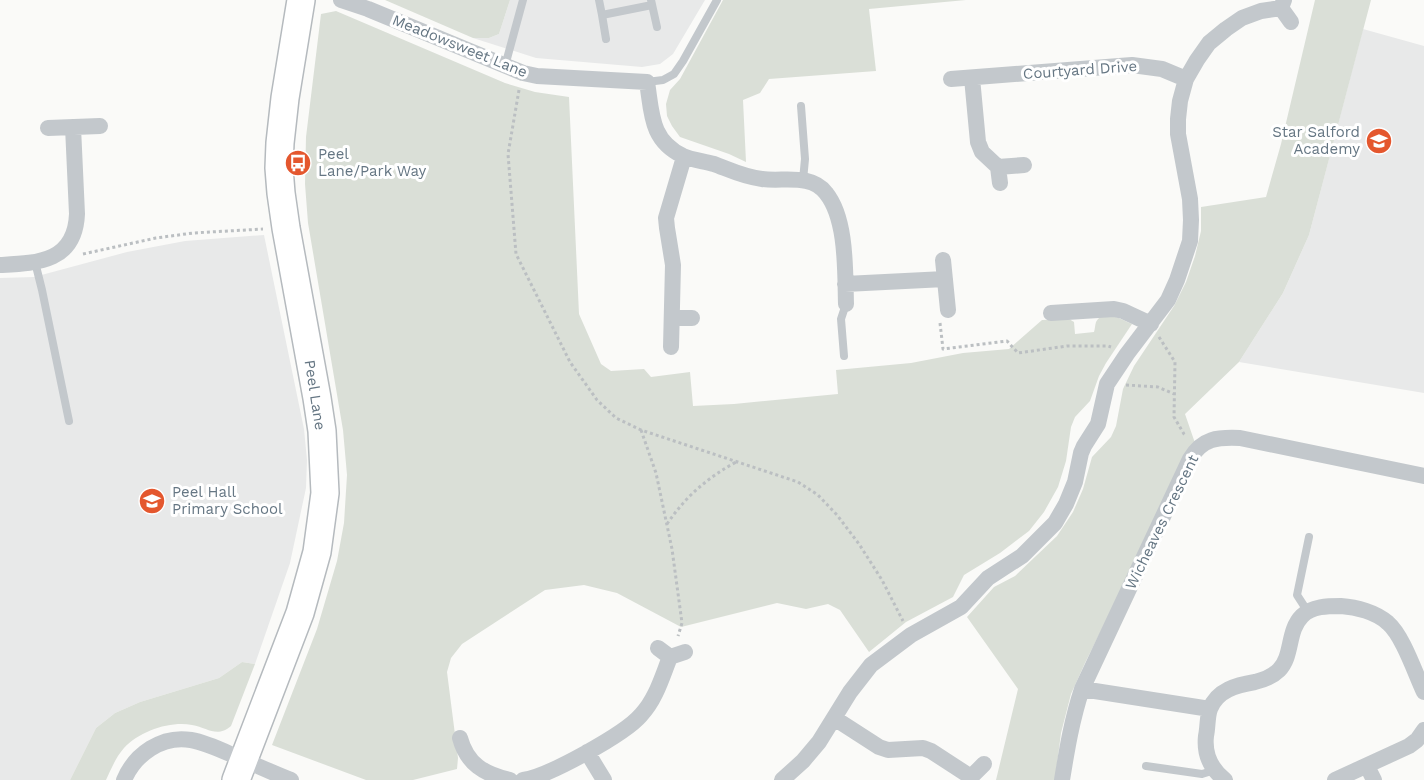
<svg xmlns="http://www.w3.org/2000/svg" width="1424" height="780" font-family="'Work Sans',sans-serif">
<rect width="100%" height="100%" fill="#fafaf8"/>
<path fill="#e8e9e9" d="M510,0H705L673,54L660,64L642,67L536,58L473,38H489L499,34Z
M1363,29L1424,46V393L1239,362L1283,293L1309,235Z
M264,235L304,429L307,460L306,488L290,563L255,664L242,662L219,678L140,702L115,713L96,728L70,780H0V278L34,277L127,252L185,241Z"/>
<path fill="#dadfd7" d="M385,0H510L499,34L489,38H473Z
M723,0H966L869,9L876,71L769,79L760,93L743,100L746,162L729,154L680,137L672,126L667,116L666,104L670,90L680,79Z
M1315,0H1371L1309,235L1283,293L1239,362L1185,414L1195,443L1085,663L1071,694L1061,733L1055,780H996L1018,689L967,617L994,587L1015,576L1057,536L1073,512L1083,489L1092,457L1111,437L1116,426L1123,389L1134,366L1174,306L1186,282L1195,256L1201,231V207L1266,197L1281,144Z
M336,11L505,83L535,92L569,97L579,314L601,364L611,371L644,369L651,377L690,372L693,406L734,404L838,394L836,370L911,363L963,353L1009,349L1042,320L1069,319L1074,322L1075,334L1094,332C1095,329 1095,325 1096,322C1103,308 1123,320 1132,324L1106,363L1099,376L1090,401L1075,417L1071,427L1066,461L1058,487L1044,512L1029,531L1000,553L964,575L953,597L906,622L869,652L840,610L828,604L806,609L777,603L681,627L617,593L584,585L545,590L462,644L451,658L447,672L458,758L457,769L413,780H366L272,745L317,629L337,561L344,523L347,475L343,430L308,223L305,184L306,137L321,14Z
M242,662L255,664L231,726C217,738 208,728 192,725C170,721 140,731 124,748C116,757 111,769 106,780H70L96,728L115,713L140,702L219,678Z"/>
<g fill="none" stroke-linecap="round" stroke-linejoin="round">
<defs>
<path id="primary" d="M236,780L300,613L317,552L325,493L322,431L317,398L286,228L281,193L279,168L280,143L285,98L301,0"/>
</defs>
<use href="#primary" stroke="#b5babe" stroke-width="30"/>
<path stroke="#bbbfc2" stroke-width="3" stroke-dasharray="3 3" stroke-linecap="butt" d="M519,90L508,154L516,254L570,362L597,400L616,418L641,430L798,482L818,495L837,515L859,544L882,580L903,621
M83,254L156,238L193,233L263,229
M940,323L943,349L1007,341L1018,353L1067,346H1108L1111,347
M1159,337L1175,362L1174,417L1184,434L1186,436
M1126,385L1158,387L1174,394
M641,430L656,473L672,549L682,623L678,636
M667,524C685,497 708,477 738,461"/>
<path stroke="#c3c8cc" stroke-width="8" d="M599,0L602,15
M651,0L657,27
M606,39L602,15L652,5
M505,66L523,0
M647,82L663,80L674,74L683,61L717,0
M801,106L805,159L803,180
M35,262L42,290L69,421
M844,356L841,319L846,304
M1308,612L1297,595L1309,537
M1146,766L1202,774L1215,770"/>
<path stroke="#c3c8cc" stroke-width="16" d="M341,0L368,9L523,73L537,76L647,82C652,113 650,140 683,156C692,160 704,161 714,164C730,170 744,177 762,179C783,182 811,173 826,193C847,219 845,271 846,304
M1281,8L1291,22
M972,78L978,142L982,152L998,167
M951,79L1132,65L1162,69L1186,79
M48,128L100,126
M1000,183L998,167L1024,165
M943,260L948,310
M0,265C38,263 75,262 77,214L73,127
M845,284L945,279
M1051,313L1114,309L1123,311L1151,324
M672,318H692
M671,347L673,265L667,228L666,218L684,157
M658,648L670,657L685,652
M1082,689L1210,709
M834,718L879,747L888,750L923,748L931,751L971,777
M460,738C467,764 484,774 510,780
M587,752L604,780
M1367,766L1374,780
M124,780C135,754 162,735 191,740C208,743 223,751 239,758C256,765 273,773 291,780
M523,780C547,777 625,734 641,715C656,699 662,677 670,657
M782,780L803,761L819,742L850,692L871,665L911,635L961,607L988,578L1022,556L1055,523L1066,504L1075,482L1081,453L1084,446L1098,424L1107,384L1127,354L1168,300L1177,280L1190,241L1191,220L1190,199L1178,134V119L1180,101L1186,79L1197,60L1209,43L1226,29L1242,18L1261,11L1281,8L1284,0
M971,780V777L984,764
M1062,780C1067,749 1072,719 1082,689L1190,459C1202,438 1218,437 1240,438L1424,476
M1225,780C1211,769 1204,754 1206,736C1208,727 1207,717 1210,709C1217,690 1237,685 1255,682C1264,680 1272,677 1279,670C1293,656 1287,631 1302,616C1312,606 1328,606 1341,606C1356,607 1376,612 1388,623C1403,636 1415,673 1424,692
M1335,780L1409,746L1417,740L1424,730"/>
<use href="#primary" stroke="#fff" stroke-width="27"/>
</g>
<defs>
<symbol id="school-disc" viewBox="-11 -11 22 22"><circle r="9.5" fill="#e4572e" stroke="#fff"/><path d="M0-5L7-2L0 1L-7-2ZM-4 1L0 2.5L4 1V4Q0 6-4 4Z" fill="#fff"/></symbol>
<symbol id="bus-disc" viewBox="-11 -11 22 22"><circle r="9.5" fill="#e4572e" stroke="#fff"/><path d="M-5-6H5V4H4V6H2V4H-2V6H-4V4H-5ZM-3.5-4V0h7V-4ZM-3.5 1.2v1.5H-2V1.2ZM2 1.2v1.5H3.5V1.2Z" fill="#fff"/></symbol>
</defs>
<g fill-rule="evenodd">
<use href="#school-disc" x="1364" y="126" width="30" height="30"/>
<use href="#bus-disc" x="283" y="148" width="30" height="30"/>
<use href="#school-disc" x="137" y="486" width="30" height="30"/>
</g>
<g text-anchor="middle" stroke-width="6" stroke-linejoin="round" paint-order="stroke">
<g font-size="15" fill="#657683" stroke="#fff">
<text transform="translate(460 46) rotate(22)" y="5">Meadowsweet Lane</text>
<text transform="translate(1080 70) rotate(-4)" y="5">Courtyard Drive</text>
<text transform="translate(315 395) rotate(81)" y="5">Peel Lane</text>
<text transform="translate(1162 522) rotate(-64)" y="5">Wicheaves Crescent</text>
</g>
<g font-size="15" fill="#657683" stroke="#fff" text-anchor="start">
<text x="1360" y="137" text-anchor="end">Star Salford<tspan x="1360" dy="17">Academy</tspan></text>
<text x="318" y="159">Peel<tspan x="318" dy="17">Lane/Park Way</tspan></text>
<text x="172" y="497">Peel Hall<tspan x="172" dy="17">Primary School</tspan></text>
</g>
</g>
</svg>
